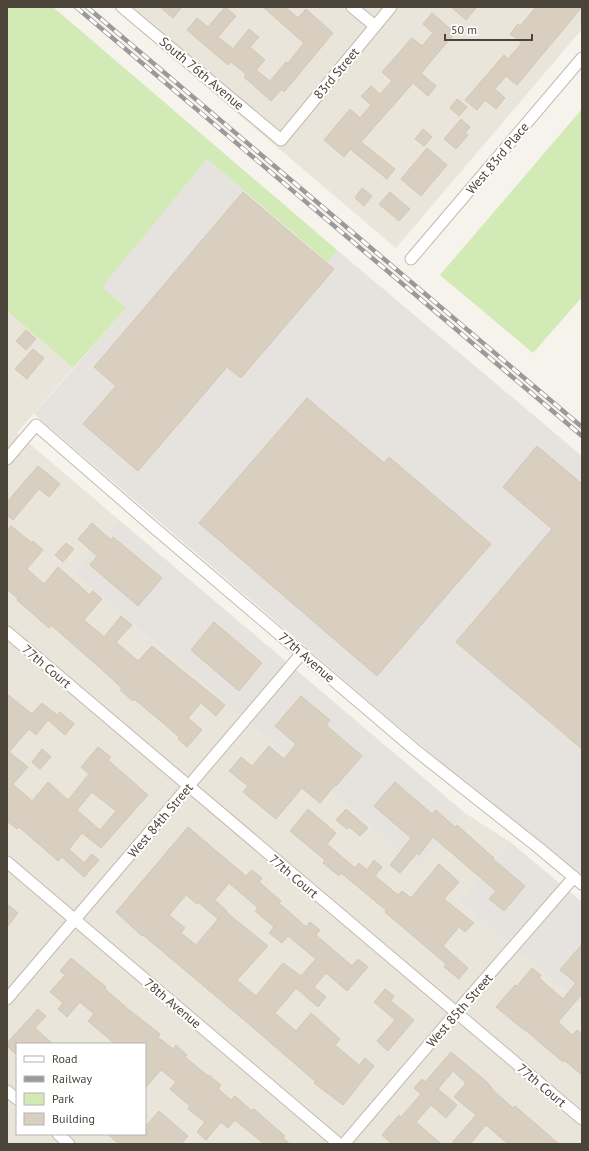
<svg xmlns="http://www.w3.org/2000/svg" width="589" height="1151" font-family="'PT Sans',sans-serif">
<rect width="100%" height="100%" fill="#f6f3ec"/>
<path fill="#eae5da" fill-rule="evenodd" d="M112,7H582V29L396,248Z
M7,311L73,368L17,433L119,520L73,573L419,867L465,813L510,842L459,901L582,1005V1144H7ZM17,1044H145V1134H17Z"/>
<path fill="#e6e2dd" d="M207,159L326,262L337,250L582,456V880L394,723L34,414L126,308L101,287Z
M119,520L465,813L419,867L73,573Z
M510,842L582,902V1005L459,901Z"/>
<path fill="#d2eab5" d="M7,7H53L337,250L327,262L207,159L102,287L126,308L73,368L7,311Z
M582,109V297L533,353L440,275Z"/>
<path fill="#d8cfc1" stroke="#d3c7b4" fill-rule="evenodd" d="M160,7H182L173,18Z
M225,7L236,16L218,37L233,49L249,29L259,37L250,47L265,60L256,70L270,81L286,62L288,63L304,43L263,7H285L298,18L306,9L333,33L284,92L282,89L271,101L244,77L246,74L231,62L228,65L187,30L197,18L208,27Z
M451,7H477L466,20Z
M536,7H582L517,85L506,76L495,89L505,98L496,109L485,100L477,110L465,100L504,55L508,59L522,43L510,34L518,24L520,26Z
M432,13L455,33L421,73L436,86L428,96L413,83L361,142L395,169L387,179L350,149L344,157L324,140L350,109L360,118L371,105L361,96L371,86L380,94L392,81L382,72L412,38L422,46L433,33L423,24Z
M457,99L467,107L459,116L450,108Z
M461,119L470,127L465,133L468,135L456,149L444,139Z
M423,129L432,137L424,146L415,139Z
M427,148L447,165L421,196L401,179Z
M362,188L372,196L364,206L355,198Z
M243,192L334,269L241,378L227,367L138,471L83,424L116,386L94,367Z
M390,192L410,209L399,221L379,204Z
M26,330L36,339L26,350L16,341Z
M33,349L44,358L27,379L15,369Z
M307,398L384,463L389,457L491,544L377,676L199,523Z
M537,446L582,484V749L456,642L552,529L503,487Z
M38,466L60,484L49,497L39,489L13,520L7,515V502Z
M92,523L111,540L113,537L162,578L138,606L90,565L97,556L78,539Z
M11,526L32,543L33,541L43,550L27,569L44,584L58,567L90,595L93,591L102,599L84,620L104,637L121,616L132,625L116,642L138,661L152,646L225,705L216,716L201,703L188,718L202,730L187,747L178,739L180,738L163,723L134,699L133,701L120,690L122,688L100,668L51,625L49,628L17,600L18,599L7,589V531Z
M66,543L74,549L63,562L55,555Z
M214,622L262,663L239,691L191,650Z
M7,694L32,714L42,703L57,715L60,712L74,724L65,735L48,720L36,735L29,729L9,752L28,767L13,784L32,801L48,782L68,800L89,774L81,767L98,747L111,757L108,760L148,795L101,848L82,833L69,849L84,863L92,854L99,860L84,877L62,857L58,861L19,827L17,829L7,821ZM92,792L116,811L100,830L77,810Z
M301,696L330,720L326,725L362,756L336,786L335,785L320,803L302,788L276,819L243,792L248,786L229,771L241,757L252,766L269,746L284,759L296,744L275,726Z
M42,749L51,757L40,769L32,762Z
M395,782L432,814L436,810L455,827L457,825L494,858L493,859L525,886L504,911L489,899L496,891L433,837L419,855L417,853L400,873L390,865L411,838L374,806Z
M308,809L336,833L327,844L355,868L359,863L367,870L374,860L382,867L375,876L398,895L402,891L411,898L439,864L459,882L444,899L474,923L465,932L459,927L443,946L468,968L459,979L444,967L446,964L385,912L386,910L341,873L339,876L323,863L325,860L290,831Z
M346,809L368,828L360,836L349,827L347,829L336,820Z
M188,827L246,876L252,870L262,878L259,882L281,901L279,903L306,927L310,922L320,930L316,935L352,966L358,959L368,967L347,991L326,973L314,987L326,997L318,1007L296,988L275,1013L296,1031L311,1013L340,1039L335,1045L359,1065L365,1058L374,1066L343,1105L314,1083L316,1082L250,1025L143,935L142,936L116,912ZM229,883L258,908L255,911L274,927L269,933L282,943L288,936L316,959L301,976L283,963L256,996L237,980L268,946L226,912L227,911L215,900ZM186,895L197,904L198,902L218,919L196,945L181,933L185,928L169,915Z
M7,904L18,913L7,927Z
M582,944V994L558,1022L572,1035L577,1030L582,1034V1075L564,1060L563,1062L524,1029V1030L496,1007L515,985L517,986L532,968L541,975L539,978L563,999L576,983L560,970Z
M71,958L106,987L105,989L128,1009L160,1034L158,1037L173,1049L176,1045L187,1055L185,1057L208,1076L209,1075L221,1085L218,1089L231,1100L235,1096L252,1111L254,1109L285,1136L283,1138L290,1144H264L235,1120L228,1128L221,1122L206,1140L197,1132L205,1122L188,1109L190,1106L170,1089L176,1082L161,1070L145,1088V1044H115L88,1021L94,1014L80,1002L67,1017L58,1009L63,1003L50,992L65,975L60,971Z
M385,989L394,996L391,1001L414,1020L388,1051L377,1041L395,1020L374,1002Z
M38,1009L46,1016L35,1028L53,1044H17V1055L7,1046V1043Z
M451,1052L487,1082L495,1092L513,1108L515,1106L559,1144H508L486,1125L470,1144H451L476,1115L454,1097L466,1083L453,1071L438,1089L457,1105L446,1118L431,1105L416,1122L441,1144H392L382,1135L399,1115L401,1117L421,1094L414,1088L422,1079L425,1082Z
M159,1111L188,1136L181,1144H119L107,1134H145V1127Z"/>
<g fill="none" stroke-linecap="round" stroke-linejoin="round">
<defs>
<path id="minor" d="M122,7L281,140L391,7
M352,7L375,26
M411,259L582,58
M7,459L36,425L151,525L414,749L539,848L582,884
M7,632L582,1119
M7,862L339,1144
M7,999L302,653
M7,1091L17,1099
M58,1134L69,1144
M344,1144L466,1001L574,877"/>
</defs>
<use href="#minor" stroke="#c2bbae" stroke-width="13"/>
<use href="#minor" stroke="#fff" stroke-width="11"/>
<defs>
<path id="rail" d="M76,7L582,436
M87,7L582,427"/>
</defs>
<use href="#rail" stroke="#9a9a9a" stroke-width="4.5"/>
<use href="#rail" stroke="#fff" stroke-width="3" stroke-dasharray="9" stroke-linecap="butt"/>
</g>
<g text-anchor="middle" stroke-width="4" stroke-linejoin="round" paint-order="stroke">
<g font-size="13" fill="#4b4439" stroke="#fff">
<text transform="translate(202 73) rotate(40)" y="5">South 76th Avenue</text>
<text transform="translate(336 73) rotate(-50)" y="5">83rd Street</text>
<text transform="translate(497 158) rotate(-50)" y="5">West 83rd Place</text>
<text transform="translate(307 657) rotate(41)" y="5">77th Avenue</text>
<text transform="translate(47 666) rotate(40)" y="5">77th Court</text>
<text transform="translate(160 820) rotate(-50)" y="5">West 84th Street</text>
<text transform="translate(294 876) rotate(40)" y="5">77th Court</text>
<text transform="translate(173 1003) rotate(40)" y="5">78th Avenue</text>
<text transform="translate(459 1010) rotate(-49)" y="5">West 85th Street</text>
<text transform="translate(542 1085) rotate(40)" y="5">77th Court</text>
</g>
</g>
<rect width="589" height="1151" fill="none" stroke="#4b4439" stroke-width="16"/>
<rect x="16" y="1043" width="130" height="92" fill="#ffffff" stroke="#b7b4b0"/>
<rect x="24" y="1056" width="20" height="6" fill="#ffffff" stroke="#b7b4b0"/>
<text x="52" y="1063" font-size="12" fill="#4b4439">Road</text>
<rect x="24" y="1076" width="20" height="6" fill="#9a9a9a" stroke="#b7b4b0"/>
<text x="52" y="1083" font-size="12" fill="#4b4439">Railway</text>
<rect x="24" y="1093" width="20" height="12" fill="#d2eab5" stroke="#b7b4b0"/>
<text x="52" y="1103" font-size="12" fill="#4b4439">Park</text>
<rect x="24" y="1113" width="20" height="12" fill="#d8cfc1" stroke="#b7b4b0"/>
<text x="52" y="1123" font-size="12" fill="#4b4439">Building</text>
<path d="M445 34v6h87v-6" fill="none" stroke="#4b4439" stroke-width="2"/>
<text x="451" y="34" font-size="12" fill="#4b4439" stroke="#ffffff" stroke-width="3" paint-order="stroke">50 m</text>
</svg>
